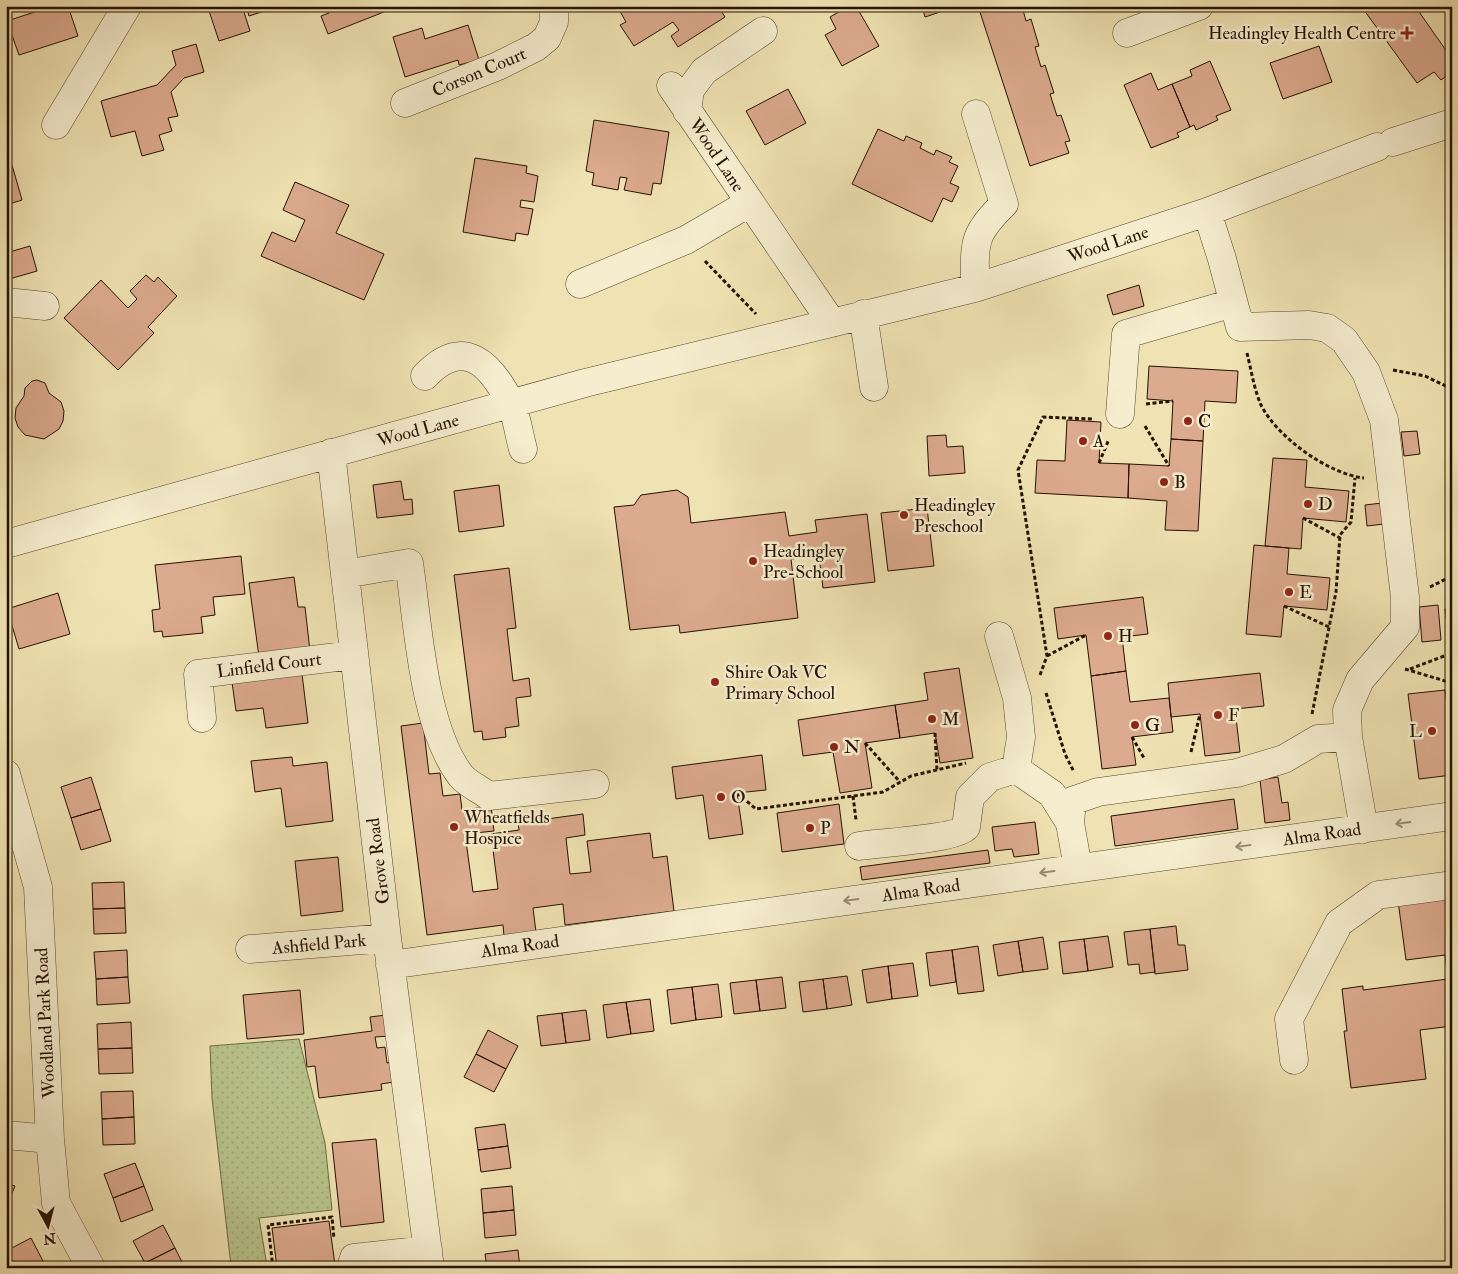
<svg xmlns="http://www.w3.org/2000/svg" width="1458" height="1274" font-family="'IM FELL Double Pica',serif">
<defs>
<pattern id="park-dots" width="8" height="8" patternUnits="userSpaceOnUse" patternTransform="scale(1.25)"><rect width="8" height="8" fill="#b9c48c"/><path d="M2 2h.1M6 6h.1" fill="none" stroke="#9fa777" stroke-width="1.8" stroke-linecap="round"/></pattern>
</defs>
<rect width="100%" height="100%" fill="#f0e3b3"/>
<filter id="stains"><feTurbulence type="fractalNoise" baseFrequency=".004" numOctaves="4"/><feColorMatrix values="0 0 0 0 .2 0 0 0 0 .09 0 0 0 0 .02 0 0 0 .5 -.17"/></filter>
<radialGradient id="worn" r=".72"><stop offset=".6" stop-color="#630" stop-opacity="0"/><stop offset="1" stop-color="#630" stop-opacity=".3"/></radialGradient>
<path fill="url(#park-dots)" stroke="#6e6a46" d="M299,1039L325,1143L332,1210L259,1218L267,1266H231L212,1098L210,1046Z"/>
<path fill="#dcaa8e" stroke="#241100" d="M53,6H68L78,36L19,55L7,21Z
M214,6H242L250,31L219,41L208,8Z
M246,6H274V8L249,16Z
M339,6H393L394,8L328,34L321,16L329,13L328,10Z
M617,6H718L725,17L678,47L671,36L679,30L673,22L634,46L620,25L626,22Z
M849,6H856L879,46L842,66L825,35L836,29L830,17Z
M922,6H958L925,17Z
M978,6H1027L1028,8L1023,10L1026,21L1031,19L1039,46L1035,47L1041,67L1045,65L1054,93L1050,94L1057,116L1061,115L1070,141L1065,142L1069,153L1030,166Z
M1361,6H1415L1452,59L1447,62L1452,72L1441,80L1434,72L1417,83Z
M468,25L479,60L459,65L458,60L405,77L393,37L422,28L425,39Z
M196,44L204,72L184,78L171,92L178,116L168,118L172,131L159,135L164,150L142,156L135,131L111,137L101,101L157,85L176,65L172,51Z
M1319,46L1332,82L1283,99L1270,63Z
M1210,61L1231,110L1216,116L1218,120L1196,130L1194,125L1190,127L1172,84L1192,76L1190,70Z
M1151,73L1158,90L1172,84L1190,127L1177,133L1179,137L1151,148L1124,85Z
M788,89L806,123L765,145L746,111Z
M594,120L669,132L661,184L653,183L651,195L624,190L627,178L620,177L618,190L592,185L594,173L586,171Z
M878,129L904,141L906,136L922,143L920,148L934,155L936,150L952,157L949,162L958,166L950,183L959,187L952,202L943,198L932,222L852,184Z
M10,158L22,200L6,205V159Z
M475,158L527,166L526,173L538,176L534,202L521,200L520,207L533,209L528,235L516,233L515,241L463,232Z
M295,182L349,205L336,233L384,254L364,300L261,256L272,232L295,242L305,220L283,210Z
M30,246L37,271L6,280V253Z
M146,275L154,282L158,277L177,296L148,327L154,333L118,370L64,318L101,280L128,308L137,299L130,291Z
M1139,285L1144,306L1113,315L1107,295Z
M1149,366L1238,371L1236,403L1205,401L1203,441L1171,439L1173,401L1147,399Z
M37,380L45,383L49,393L61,402L64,411L63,421L59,429L44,439L25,435L18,427L15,418L16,408L24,396L25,388L32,381Z
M1067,420L1101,422L1099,463L1129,464L1128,498L1035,493L1037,460L1065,461Z
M1417,431L1420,454L1404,456L1401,432Z
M946,435L947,447L963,446L965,473L929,476L927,436Z
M1171,439L1203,441L1198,531L1165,530L1167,501L1128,498L1129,464L1169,466Z
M1273,458L1307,460L1305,487L1349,491L1346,522L1303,518L1301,549L1265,546Z
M401,481L404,500L412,499L413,514L377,518L373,485Z
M499,485L504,526L459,532L454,491Z
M677,490L688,497L691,523L785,512L789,536L817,532L815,520L867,514L875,582L823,588L819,556L791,559L798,618L680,633L679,625L630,630L614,507L634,505L641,495Z
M1382,503L1384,524L1367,526L1365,505Z
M927,508L934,566L888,571L881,513Z
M1254,545L1289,548L1287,574L1330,578L1327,610L1284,606L1281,637L1246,634Z
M241,556L245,594L213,597L215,615L201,617L203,633L163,637L162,631L154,632L152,610L160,609L155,565Z
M509,568L516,628L507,629L513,681L529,678L531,696L516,698L519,726L505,728L506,737L483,740L482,731L474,732L454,575Z
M294,577L298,607H305L310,651L259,657L249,583Z
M58,593L70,634L19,649L7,609Z
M1143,597L1148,634L1122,637L1126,671L1091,676L1086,635L1058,639L1054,608Z
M1438,605L1441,640L1422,642L1419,607Z
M1452,608V640L1449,641L1445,609Z
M959,668L973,758L940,763L935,733L900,738L895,705L928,700L924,673Z
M1126,671L1130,702L1169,698L1173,732L1132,737L1136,765L1102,769L1091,676Z
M1260,673L1264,706L1235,709L1240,752L1205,756L1200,714L1171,717L1168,683Z
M302,674L308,723L266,728L263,708L236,711L232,682Z
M1445,690L1448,715L1452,714V775L1419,779L1408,694Z
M895,705L900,738L865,743L872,788L840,793L833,752L803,756L798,720Z
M423,723L429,774L440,773L443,796L460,794L462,810L491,806L494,831L465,834L473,892L498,889L491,834L519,830L518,823L583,814L585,835L566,838L570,874L591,872L587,841L650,833L653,858L667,856L674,911L565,925L563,904L533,908L536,932L504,936L503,925L427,935L401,726Z
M762,755L766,790L737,793L743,834L709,839L703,795L676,799L672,767Z
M292,757L293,766L327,762L333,821L286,827L281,788L255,792L251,761Z
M91,777L101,809L71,818L61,787Z
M1278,777L1282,803L1288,802L1290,820L1265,823L1260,780Z
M1234,799L1238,829L1115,846L1111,816Z
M839,804L844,844L782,852L777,813Z
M101,809L111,841L81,850L71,818Z
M1035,822L1039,854L1014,857L1012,849L995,851L992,827Z
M988,850L990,863L862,880L860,867Z
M338,857L343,911L301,916L295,861Z
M124,882L125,908L93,909L92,883Z
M1452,895V1026L1420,1030L1426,1079L1351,1088L1344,1031H1347L1342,989L1363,986V990L1448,979L1445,955L1406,960L1398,901Z
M125,908L126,933L94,934L93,909Z
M1176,926L1178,945H1185L1188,970L1155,974L1150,929Z
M1150,929L1155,972L1140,974L1139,964L1128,965L1124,932Z
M1108,936L1113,967L1088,971L1084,939Z
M1043,937L1048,969L1023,972L1018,941Z
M1084,939L1088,971L1063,974L1059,942Z
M1018,941L1023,972L998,976L993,945Z
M978,946L984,991L958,994L952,950Z
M127,950L128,977L96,979L94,952Z
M952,950L956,982L930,986L926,953Z
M913,963L918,996L892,999L888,966Z
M888,966L892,999L867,1003L862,970Z
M847,976L852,1005L827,1009L823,979Z
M128,977L130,1003L97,1005L96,979Z
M782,977L786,1008L760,1011L756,980Z
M823,979L827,1009L803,1012L799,982Z
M756,980L760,1011L734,1014L730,983Z
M718,984L722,1017L696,1020L692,987Z
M692,987L696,1020L671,1024L667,990Z
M300,990L304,1034L247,1039L243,995Z
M650,999L654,1031L631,1034L626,1002Z
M626,1002L631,1034L607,1038L603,1005Z
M586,1010L590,1040L566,1043L562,1013Z
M562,1013L566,1043L541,1046L537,1016Z
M386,1015L389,1036L375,1037L377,1048L385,1047L387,1063L391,1062L394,1082L381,1084L382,1090L319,1098L315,1066L307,1067L304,1040L372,1031L370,1017Z
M131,1022L132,1048L98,1049L97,1024Z
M488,1030L518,1046L506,1069L476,1054Z
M132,1048L133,1073L99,1074L98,1049Z
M476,1054L506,1069L494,1092L464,1077Z
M133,1091L134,1117L102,1119L101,1092Z
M6,1101L11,1119H6Z
M134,1117L135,1144L103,1145L102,1119Z
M505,1124L508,1146L478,1150L475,1128Z
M376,1139L384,1222L341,1227L332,1143Z
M508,1146L511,1168L481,1172L478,1150Z
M135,1163L144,1186L113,1198L104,1174Z
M6,1183L15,1186L6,1208Z
M144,1186L153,1210L121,1222L113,1198Z
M512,1186L514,1210L483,1213L481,1189Z
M514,1210L516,1235L485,1238L483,1213Z
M329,1221L335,1265L277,1268L272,1228Z
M163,1225L175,1248L145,1263L133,1241Z
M31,1238L44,1263L34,1268H6V1251Z
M175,1248L185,1268H148L145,1263Z
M518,1250L520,1268H487L485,1254Z
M44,1263L47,1268H34Z"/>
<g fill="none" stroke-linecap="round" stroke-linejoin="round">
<defs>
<path id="minor" d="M1127,33L1199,6
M671,86L832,323
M405,103L498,66L536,47L547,38L554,22V6
M687,111L690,90L704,71L763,31
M56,125L127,6
M1393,142L1452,123
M1207,212L1222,259L1240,327L1309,325L1327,328L1344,340L1366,372L1384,420L1405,597V627L1360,680L1347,710L1348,737
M580,284L686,240L749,203
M975,288C975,244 971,236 1004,204L976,114
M6,302L45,306
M863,314L874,387
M425,376C464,335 491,364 511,404C517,417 519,435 523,449
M1120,414L1126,334L1233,303
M331,453L387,938L430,1268
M6,544L585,383L975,288L1207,212L1377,147
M345,574L409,563C418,624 423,727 461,776C468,784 481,790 489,796L595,784
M999,636L1017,698L1021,737L1016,769L1052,794L1070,823
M202,718L198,674L353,655
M6,774L38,887L50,1139L56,1203L91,1268
M859,846C878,843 956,839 966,827L970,797L990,777L1016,769
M1078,868L1070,823L1072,801L1098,792L1237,773L1284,759L1318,739L1348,737L1364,829
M250,949L387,938
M390,965L1452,816
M1294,1060L1289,1019L1339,923L1378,895L1452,885
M6,1135L50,1139
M351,1268L354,1258L428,1250"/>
</defs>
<use href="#minor" stroke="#57462d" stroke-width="29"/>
<path stroke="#241100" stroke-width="3" stroke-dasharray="4 2.5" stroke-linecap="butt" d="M705,261L756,314
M1247,353C1251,369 1254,389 1261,405C1277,437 1328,474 1364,478
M1393,370L1425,376L1452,389
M1146,404L1173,401
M1145,426L1169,466
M1099,463L1109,439
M1303,518L1340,538
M1430,587L1452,576
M1284,606L1329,627
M1047,656L1086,635
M1405,669L1452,683
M1410,669L1452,653
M1040,675L1047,656L1018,470L1043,417L1094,419
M1046,693L1065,754L1074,772
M1312,714L1336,592L1340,535L1351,522L1355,478
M1448,715L1449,682
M935,733L937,771
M1132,737L1144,758
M865,743L900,782
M1191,752L1200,714
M737,793L756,809L883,792L911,776L966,763
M853,796L856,820
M273,1268L268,1225L332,1217L334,1239"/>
<use href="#minor" stroke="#f5edce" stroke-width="28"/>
</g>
<defs><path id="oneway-shaft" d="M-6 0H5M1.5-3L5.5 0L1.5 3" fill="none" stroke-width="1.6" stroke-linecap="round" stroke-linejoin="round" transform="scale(1.25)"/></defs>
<g stroke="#978a71">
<use href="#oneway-shaft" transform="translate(1403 823) rotate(172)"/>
<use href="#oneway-shaft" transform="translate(1243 846) rotate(172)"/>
<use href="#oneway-shaft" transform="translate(1047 872) rotate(172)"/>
<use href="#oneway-shaft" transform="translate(851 900) rotate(172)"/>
</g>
<g fill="#8f2418" stroke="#f5edce" stroke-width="2">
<path d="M1404.5 25.5h5v5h5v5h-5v5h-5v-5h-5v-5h5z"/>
<circle cx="1188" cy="421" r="5"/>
<circle cx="1083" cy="441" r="5"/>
<circle cx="1164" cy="482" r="5"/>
<circle cx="1308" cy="504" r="5"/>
<circle cx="904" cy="515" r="5"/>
<circle cx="753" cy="561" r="5"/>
<circle cx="1289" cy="592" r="5"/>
<circle cx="1108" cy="636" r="5"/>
<circle cx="715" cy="682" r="5"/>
<circle cx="1218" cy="715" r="5"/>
<circle cx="932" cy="719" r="5"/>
<circle cx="1135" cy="725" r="5"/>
<circle cx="1432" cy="731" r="5"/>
<circle cx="834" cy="747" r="5"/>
<circle cx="721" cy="797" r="5"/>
<circle cx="454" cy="827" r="5"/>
<circle cx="810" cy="828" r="5"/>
</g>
<g text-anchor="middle" stroke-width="5" stroke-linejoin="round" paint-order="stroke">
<g font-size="18" fill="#241100" stroke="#f5edce" text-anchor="start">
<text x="1396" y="39" text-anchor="end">Headingley Health Centre</text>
<text x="1198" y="427">C</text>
<text x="1093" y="447">A</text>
<text x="1174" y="488">B</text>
<text x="1318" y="510">D</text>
<text x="914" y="511">Headingley<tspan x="914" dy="21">Preschool</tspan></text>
<text x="763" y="557">Headingley<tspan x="763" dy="21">Pre-School</tspan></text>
<text x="1299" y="598">E</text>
<text x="1118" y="642">H</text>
<text x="725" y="678">Shire Oak VC<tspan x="725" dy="21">Primary School</tspan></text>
<text x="1228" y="721">F</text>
<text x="942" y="725">M</text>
<text x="1145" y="731">G</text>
<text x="1422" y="737" text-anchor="end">L</text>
<text x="844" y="753">N</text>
<text x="731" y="803">O</text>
<text x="464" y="823">Wheatfields<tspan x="464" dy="21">Hospice</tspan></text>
<text x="820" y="834">P</text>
</g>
<g font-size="18" fill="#241100" stroke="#f5edce">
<text transform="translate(479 72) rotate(-23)" y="6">Corson Court</text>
<text transform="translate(717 155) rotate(56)" y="6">Wood Lane</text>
<text transform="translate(1108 244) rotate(-18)" y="6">Wood Lane</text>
<text transform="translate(418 430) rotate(-15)" y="6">Wood Lane</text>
<text transform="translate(269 665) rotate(-7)" y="6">Linfield Court</text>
<text transform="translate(1322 834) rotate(-8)" y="6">Alma Road</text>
<text transform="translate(378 861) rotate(-97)" y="6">Grove Road</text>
<text transform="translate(921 890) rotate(-8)" y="6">Alma Road</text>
<text transform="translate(319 944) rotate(-5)" y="6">Ashfield Park</text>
<text transform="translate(520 946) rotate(-8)" y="6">Alma Road</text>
<text transform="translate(45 1023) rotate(-93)" y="6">Woodland Park Road</text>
</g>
</g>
<rect width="1458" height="1274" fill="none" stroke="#f0e3b3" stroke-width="25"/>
<rect x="8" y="8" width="1443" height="1259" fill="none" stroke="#241100" stroke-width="2.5"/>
<rect x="12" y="12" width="1433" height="1249" fill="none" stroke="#241100"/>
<g transform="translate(48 1226) rotate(173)" stroke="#f5edce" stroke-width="4" paint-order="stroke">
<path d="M0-4L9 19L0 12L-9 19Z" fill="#241100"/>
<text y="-8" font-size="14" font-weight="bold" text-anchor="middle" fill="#241100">N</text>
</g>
<rect width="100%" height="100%" filter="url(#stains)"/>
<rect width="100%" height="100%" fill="url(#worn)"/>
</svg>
